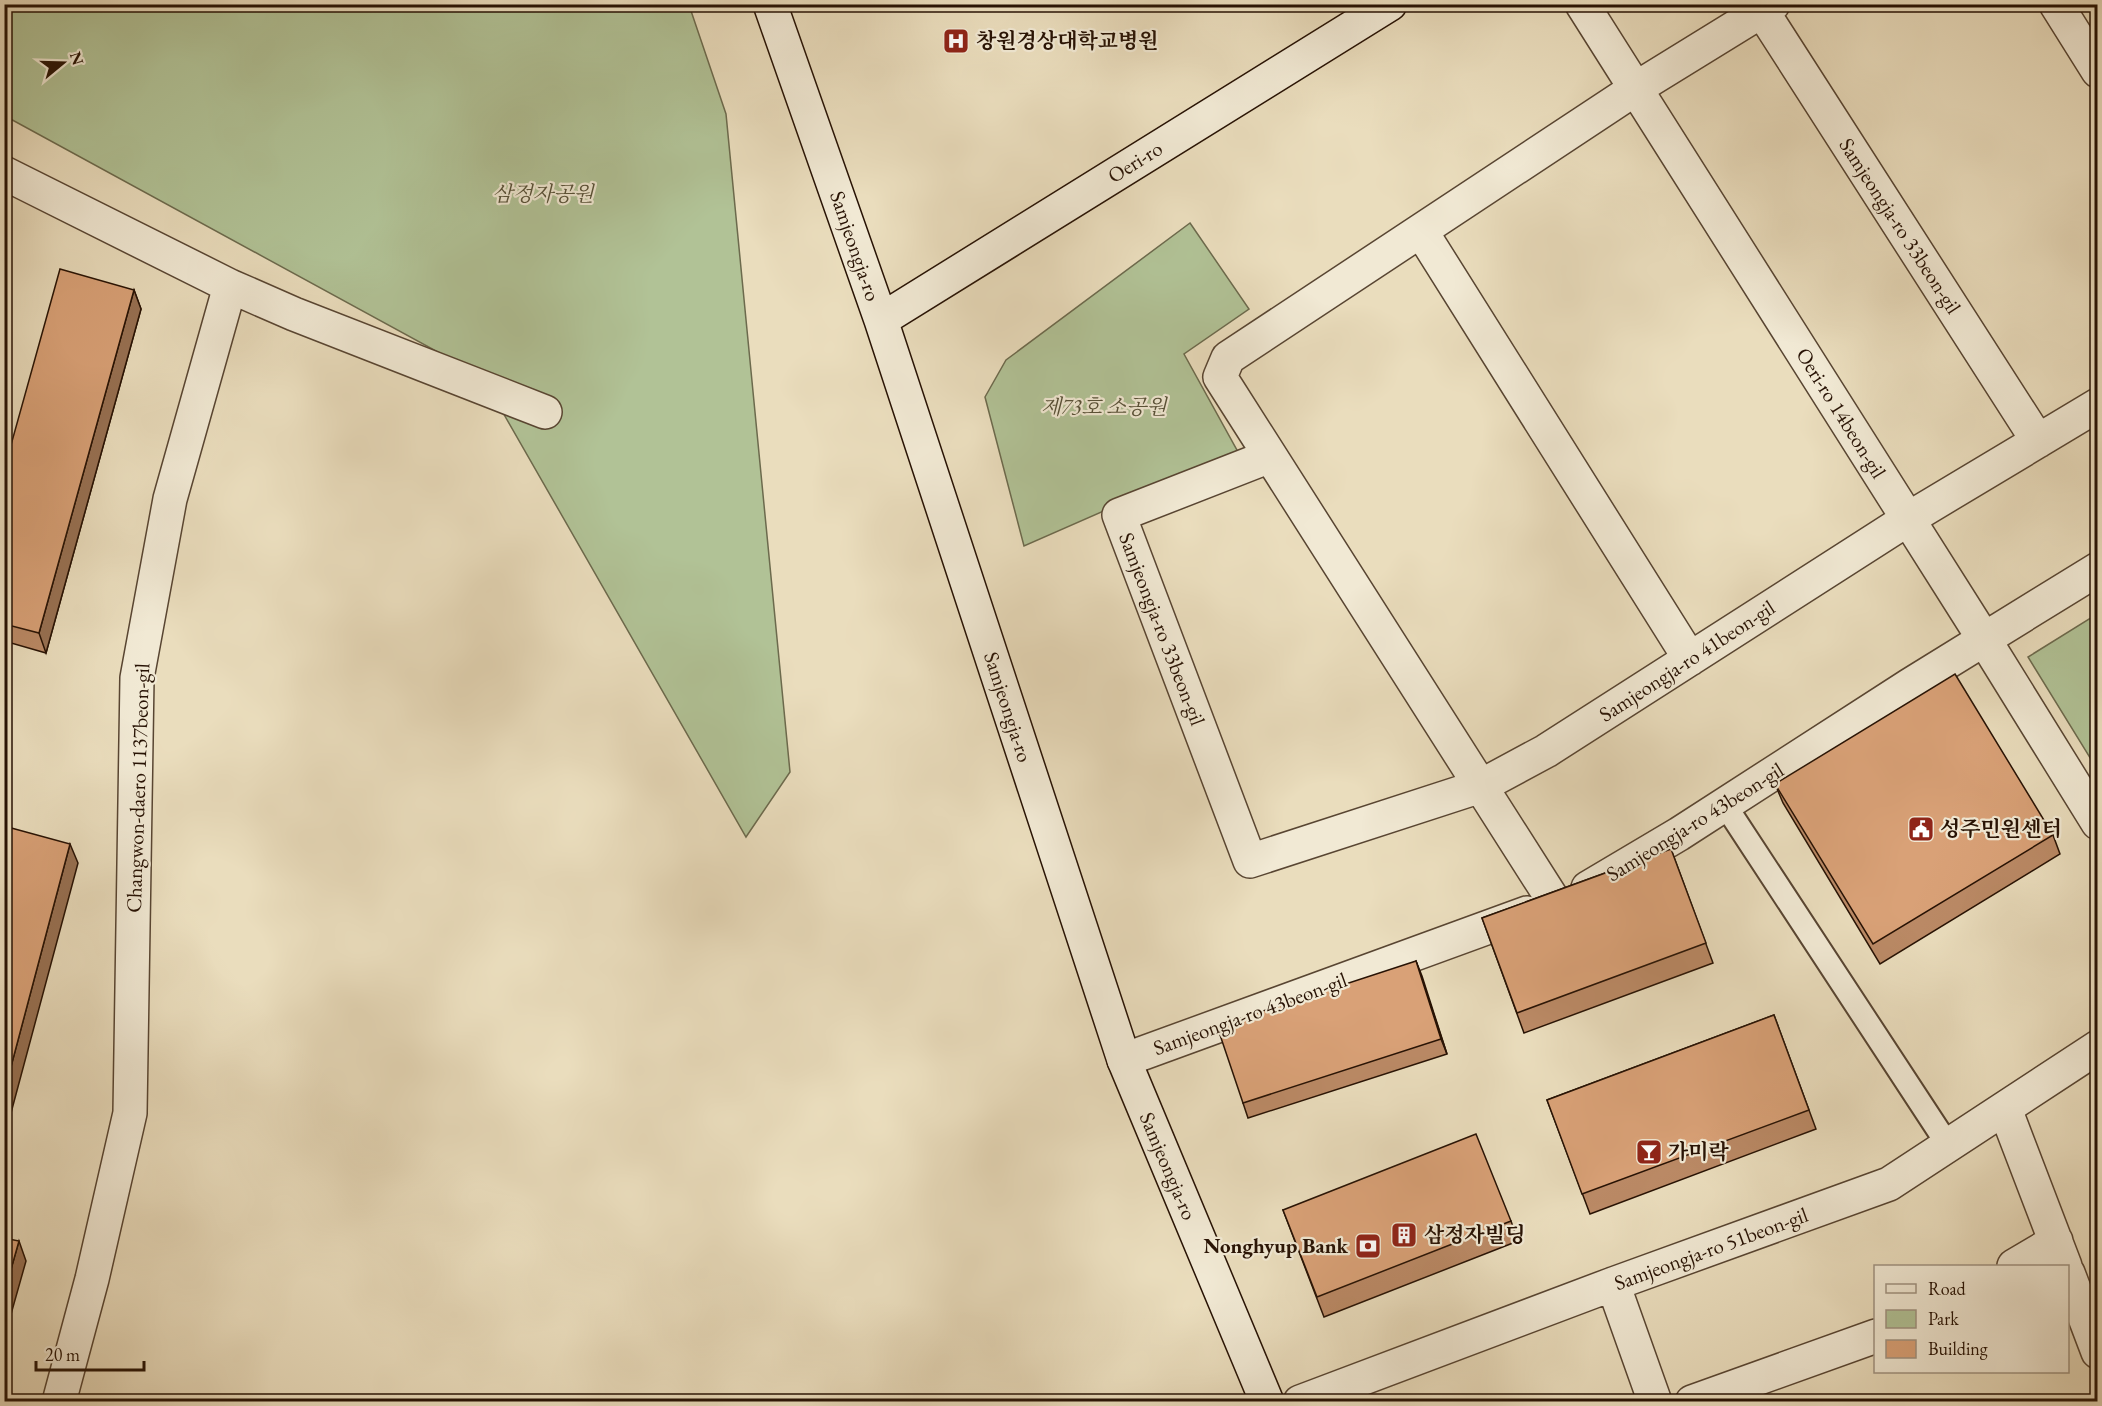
<svg xmlns="http://www.w3.org/2000/svg" width="2102" height="1406" font-family="'EB Garamond','Noto Serif KR',serif">
<rect width="100%" height="100%" fill="#eaddbd"/>
<filter id="stains"><feTurbulence type="fractalNoise" baseFrequency=".00333" numOctaves="4"/><feColorMatrix values="0 0 0 0 .2 0 0 0 0 .09 0 0 0 0 .02 0 0 0 .5 -.17"/></filter>
<radialGradient id="worn" r=".72"><stop offset=".6" stop-color="#630" stop-opacity="0"/><stop offset="1" stop-color="#630" stop-opacity=".3"/></radialGradient>
<path fill="#b1c296" stroke="#6c6a4d" stroke-width="1.5" d="M4,5H689L726,114L790,772L746,837L482,376L5,116Z
M1190,223L1249,309L1184,354L1238,452L1024,546L985,397L1006,360Z
M2097,614V769L2028,657Z"/>
<g fill="none" stroke-linecap="round" stroke-linejoin="round">
<defs>
<path id="lane" d="M1725,805L1948,1145"/>
<path id="street" d="M1582,4L1984,639L2098,823
M2056,4L2098,71
M1762,11L2038,441
M4,173L230,286L294,314L545,412
M1421,231L1690,659
M1270,456L1119,515L1250,861L1481,786L1546,751L1908,519L2098,405
M1588,888L1679,834L1910,685L2098,569
M1555,903L1220,377L1228,358L1635,89L1773,4
M1124,1060L1527,913
M2005,1109L2065,1266
M2014,1266L2056,1241
M2068,1273L2098,1352
M1613,1284L1655,1402
M59,1402L92,1279L130,1113L137,678L170,499L230,286
M1300,1402L1613,1284L1889,1184L2098,1047
M1692,1402L1876,1336"/>
<path id="secondary" d="M770,4L881,320L1124,1060L1267,1402
M881,320L1390,4"/>
</defs>
<use href="#lane" stroke="#584532" stroke-width="26"/>
<use href="#street" stroke="#584532" stroke-width="36"/>
<use href="#secondary" stroke="#271204" stroke-width="36"/>
<use href="#lane" stroke="#f1e9d4" stroke-width="22"/>
<use href="#street" stroke="#f1e9d4" stroke-width="33"/>
<use href="#secondary" stroke="#f1e9d4" stroke-width="33"/>
</g>
<path fill="#bb8a66" stroke="#271204" stroke-width="1.5" d="M134,290L141,309L46,653L4,641V470Z
M1775,784L2053,835L2060,854L1880,964L1783,803Z
M1671,849L1713,963L1524,1033L1482,918Z
M1416,961L1447,1054L1248,1118L1243,1103Z
M1774,1015L1816,1129L1590,1214L1547,1100Z
M1283,1210L1511,1221L1518,1241L1324,1317Z"/>
<path fill="#987153" stroke="#271204" stroke-width="1.5" d="M134,290L141,309L46,653L39,633Z
M70,844L78,863L4,1139V1093Z
M1416,961L1422,976L1447,1054L1441,1039Z
M19,1241L26,1261L4,1339V1294Z"/>
<path fill="#d9a177" stroke="#271204" stroke-width="1.5" d="M60,269L134,290L39,633L4,624V470Z
M1955,674L2053,835L1873,944L1775,784Z
M4,826L70,844L4,1093Z
M1671,849L1706,943L1517,1013L1482,918Z
M1416,961L1441,1039L1243,1103L1217,1026Z
M1774,1015L1809,1110L1582,1194L1547,1100Z
M1476,1134L1511,1221L1317,1297L1283,1210Z
M4,1238L19,1241L4,1294Z"/>
<defs>
<symbol id="hospital-square" viewBox="-11 -11 22 22"><rect x="-9" y="-9" width="18" height="18" rx="4" fill="#8f2418" stroke="#f1e9d4"/><path d="M-5-5h3v3.5h4V-5h3V5h-3V1.5h-4V5h-3Z" fill="#fff"/></symbol>
<symbol id="civic-square" viewBox="-11 -11 22 22"><rect x="-9" y="-9" width="18" height="18" rx="4" fill="#8f2418" stroke="#f1e9d4"/><path d="M-.6-6.5H3V-4.5H.6V-3L4-1V1h2V6H-6V1h2V-1L-.6-3ZM-1.2 2.5V6h2.4V2.5Z" fill="#fff"/></symbol>
<symbol id="bar-square" viewBox="-11 -11 22 22"><rect x="-9" y="-9" width="18" height="18" rx="4" fill="#8f2418" stroke="#f1e9d4"/><path d="M-6-5H6L.8 .8V4.5H3.5V6h-7V4.5H-.8V.8Z" fill="#fff"/></symbol>
<symbol id="building-square" viewBox="-11 -11 22 22"><rect x="-9" y="-9" width="18" height="18" rx="4" fill="#8f2418" stroke="#f1e9d4"/><path d="M-4-6H4V6H1V3H-1V6H-4ZM-2.5-4.3h1.7v1.8h-1.7ZM.8-4.3h1.7v1.8H.8ZM-2.5-1h1.7V.8h-1.7ZM.8-1h1.7V.8H.8Z" fill="#fff"/></symbol>
<symbol id="bank-square" viewBox="-11 -11 22 22"><rect x="-9" y="-9" width="18" height="18" rx="4" fill="#8f2418" stroke="#f1e9d4"/><path d="M-6-4H6V4H-6ZM0-2.3a2.3 2.3 0 1 0 0 4.6a2.3 2.3 0 1 0 0-4.6Z" fill="#fff"/></symbol>
</defs>
<g fill-rule="evenodd">
<use href="#hospital-square" x="941" y="26" width="30" height="30"/>
<use href="#civic-square" x="1906" y="814" width="30" height="30"/>
<use href="#bar-square" x="1634" y="1137" width="30" height="30"/>
<use href="#building-square" x="1389" y="1220" width="30" height="30"/>
<use href="#bank-square" x="1353" y="1231" width="30" height="30"/>
</g>
<g text-anchor="middle" stroke-width="4.5" stroke-linejoin="round" paint-order="stroke">
<g font-size="21" font-weight="bold" fill="#271204" stroke="#f1e9d4" text-anchor="start">
<text x="976" y="48">창원경상대학교병원</text>
<text x="1940" y="836">성주민원센터</text>
<text x="1668" y="1159">가미락</text>
<text x="1424" y="1242">삼정자빌딩</text>
<text x="1348" y="1253" text-anchor="end">Nonghyup Bank</text>
</g>
<g font-size="21" fill="#271204" stroke="#f1e9d4">
<text transform="translate(1135 162) rotate(-32)" y="7">Oeri-ro</text>
<text transform="translate(1900 226) rotate(57)" y="7">Samjeongja-ro 33beon-gil</text>
<text transform="translate(855 246) rotate(71)" y="7">Samjeongja-ro</text>
<text transform="translate(1841 413) rotate(58)" y="7">Oeri-ro 14beon-gil</text>
<text transform="translate(1162 629) rotate(69)" y="7">Samjeongja-ro 33beon-gil</text>
<text transform="translate(1687 661) rotate(-33)" y="7">Samjeongja-ro 41beon-gil</text>
<text transform="translate(1008 707) rotate(72)" y="7">Samjeongja-ro</text>
<text transform="translate(138 788) rotate(-88)" y="7">Changwon-daero 1137beon-gil</text>
<text transform="translate(1695 822) rotate(-32)" y="7">Samjeongja-ro 43beon-gil</text>
<text transform="translate(1250 1014) rotate(-20)" y="7">Samjeongja-ro 43beon-gil</text>
<text transform="translate(1168 1166) rotate(67)" y="7">Samjeongja-ro</text>
<text transform="translate(1711 1249) rotate(-20)" y="7">Samjeongja-ro 51beon-gil</text>
</g>
<g font-size="21" font-style="italic" fill="#575037" stroke="#f1e9d4">
<text x="543" y="201">삼정자공원</text>
<text x="1104" y="414">제73호 소공원</text>
</g>
</g>
<rect width="2102" height="1406" fill="none" stroke="#eaddbd" stroke-width="24"/>
<rect x="6" y="6" width="2090" height="1394" fill="none" stroke="#271204" stroke-width="3"/>
<rect x="12" y="12" width="2078" height="1382" fill="none" stroke="#271204" stroke-width="1.5"/>
<rect x="1874" y="1265" width="195" height="108" fill="#f1e9d4" stroke="#a09381" stroke-width="1.5"/>
<rect x="1886" y="1284" width="30" height="9" fill="#f1e9d4" stroke="#a09381" stroke-width="1.5"/>
<text x="1928" y="1295" font-size="18" fill="#271204">Road</text>
<rect x="1886" y="1310" width="30" height="18" fill="#b1c296" stroke="#a09381" stroke-width="1.5"/>
<text x="1928" y="1325" font-size="18" fill="#271204">Park</text>
<rect x="1886" y="1340" width="30" height="18" fill="#d9a177" stroke="#a09381" stroke-width="1.5"/>
<text x="1928" y="1355" font-size="18" fill="#271204">Building</text>
<g transform="translate(63 63) rotate(71)" stroke="#f1e9d4" stroke-width="4.5" paint-order="stroke">
<path d="M0-4.5L10 22L0 15L-10 22Z" fill="#271204"/>
<text y="-9" font-size="16" font-weight="bold" text-anchor="middle" fill="#271204">N</text>
</g>
<path d="M36 1361v9h108v-9" fill="none" stroke="#271204" stroke-width="3"/>
<text x="45" y="1361" font-size="18" fill="#271204" stroke="#f1e9d4" stroke-width="4.5" paint-order="stroke">20 m</text>
<rect width="100%" height="100%" filter="url(#stains)"/>
<rect width="100%" height="100%" fill="url(#worn)"/>
</svg>
